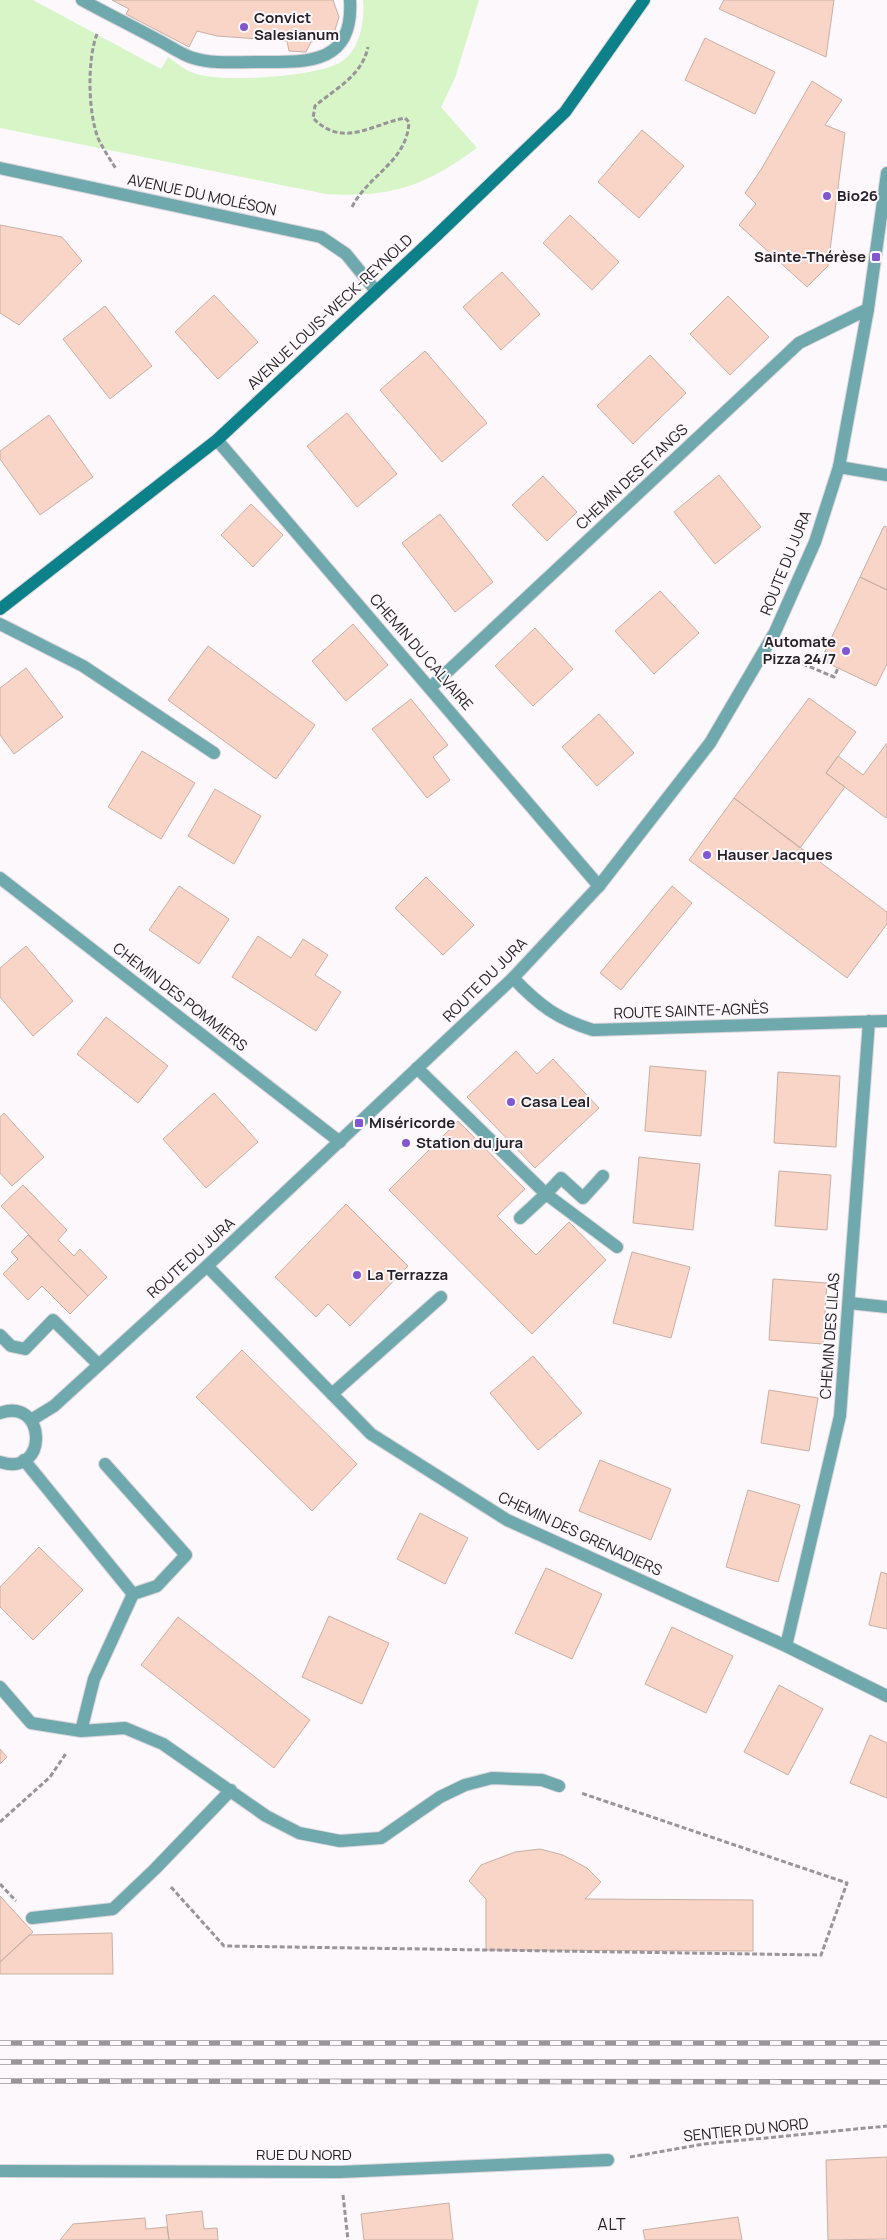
<svg xmlns="http://www.w3.org/2000/svg" width="887" height="2240" font-family="Manrope,sans-serif">
<rect width="100%" height="100%" fill="#fcf8fc"/>
<path fill="#d7f5c7" d="M0,0H33L161,69L168,57C176,62 183,69 191,72C215,84 318,77 341,62C360,50 365,21 363,0H479L455,78L441,107L477,148C425,186 391,198 326,194L0,128Z"/>
<path fill="#f9d5c7" stroke="#c8afa4" d="M112,0H333L339,17L335,30L330,35L325,39L311,42L306,52L289,51L287,41L217,36L197,31L189,47L126,14L129,9Z
M724,0H834L826,57L719,9Z
M705,38L775,72L755,114L685,80Z
M812,81L842,100L825,125L845,133L828,266L807,287L739,225L756,204L745,193L762,168Z
M642,130L684,166L639,218L598,182Z
M570,215L619,262L592,290L543,243Z
M0,225L62,237L82,261L19,325L0,313Z
M502,272L540,314L501,350L463,307Z
M214,295L258,342L218,379L175,332Z
M728,296L769,337L730,375L690,334Z
M105,306L152,366L110,399L63,339Z
M425,351L487,423L442,462L380,390Z
M650,355L686,393L633,444L597,406Z
M347,413L397,474L357,507L307,446Z
M49,415L93,477L40,515L0,459V451Z
M719,475L761,527L715,564L674,512Z
M543,476L577,512L547,541L512,505Z
M251,504L283,535L253,567L221,535Z
M440,514L493,582L455,612L402,543Z
M884,526L887,527V590L860,577Z
M860,577L887,590V664L876,686L821,660Z
M660,591L699,633L654,674L615,631Z
M353,624L388,665L346,701L312,661Z
M535,628L573,669L533,706L495,666Z
M208,646L315,725L276,779L168,700Z
M26,668L63,717L14,754L0,735V688Z
M809,698L856,732L826,773L845,787L800,848L734,798Z
M411,699L448,745L433,757L450,780L427,798L372,729Z
M599,714L634,753L597,786L562,747Z
M887,743V817L886,818L826,773L838,756L863,775Z
M142,751L195,783L161,839L108,807Z
M215,789L261,816L234,864L188,836Z
M734,798L887,912V924L847,978L689,860Z
M426,877L474,925L443,955L395,908Z
M179,886L229,919L199,964L149,930Z
M672,886L692,903L621,990L600,973Z
M258,936L291,958L303,939L328,955L315,975L341,992L316,1031L232,977Z
M26,946L73,1001L33,1036L0,997V968Z
M106,1017L168,1066L138,1103L77,1054Z
M516,1051L537,1074L553,1059L599,1108L535,1168L467,1097Z
M650,1066L706,1071L701,1136L645,1131Z
M778,1072L840,1076L836,1147L774,1143Z
M214,1093L258,1142L206,1188L163,1139Z
M4,1113L44,1157L12,1186L0,1173V1117Z
M458,1121L525,1189L497,1216L536,1255L569,1222L606,1260L532,1334L389,1190Z
M639,1157L700,1164L693,1230L633,1223Z
M779,1171L831,1175L827,1230L775,1226Z
M23,1185L67,1230L58,1240L74,1256L80,1249L107,1277L88,1296L1,1206Z
M346,1204L408,1266L350,1326L328,1304L316,1317L275,1277Z
M28,1235L88,1296L70,1314L42,1286L28,1300L3,1274L18,1259L11,1252Z
M632,1252L690,1267L671,1338L613,1323Z
M773,1279L827,1283L823,1344L769,1340Z
M242,1350L357,1464L312,1511L196,1397Z
M533,1356L582,1413L538,1450L490,1393Z
M769,1390L818,1398L809,1451L761,1443Z
M600,1460L671,1489L651,1540L579,1511Z
M748,1490L800,1505L778,1582L726,1567Z
M420,1513L468,1538L445,1584L397,1559Z
M39,1547L83,1590L33,1640L0,1607V1587Z
M546,1568L602,1594L572,1659L515,1633Z
M881,1572L887,1574V1629L869,1625Z
M329,1616L389,1643L362,1704L302,1677Z
M178,1617L310,1720L274,1768L141,1665Z
M672,1627L733,1656L706,1713L645,1684Z
M779,1685L823,1709L788,1775L744,1752Z
M870,1735L887,1743V1798L850,1783Z
M0,1749L7,1757L0,1764Z
M540,1849L563,1855L587,1868L601,1882L585,1899L753,1900V1951L486,1950V1899L469,1881L481,1865L515,1852Z
M0,1896L33,1932L0,1962Z
M112,1933L113,1974H0V1962L29,1935Z
M887,2157V2239L828,2240L826,2160Z
M449,2203L453,2240H364L361,2214Z
M202,2211L204,2229L217,2228L218,2240H169L166,2215Z
M738,2217L742,2240H645L643,2230Z
M145,2218L146,2229L167,2227L169,2240H60L73,2224Z"/>
<g fill="none" stroke-linecap="round" stroke-linejoin="round">
<defs>
<path id="service" d="M82,0C108,14 134,27 160,41C170,46 182,55 193,58C212,64 235,62 254,62C304,62 354,67 350,0
M0,624L83,666L214,753
M417,1068L546,1194L520,1218
M603,1176L583,1198L561,1178L546,1194L617,1247
M849,1303L887,1307
M0,1335L11,1346L25,1349L53,1320L98,1364
M332,1394L441,1297
M24,1460L133,1594L94,1679L81,1731L125,1728L163,1744L266,1816L299,1833L340,1841L381,1838L440,1797L465,1785L492,1778L542,1780L559,1786
M105,1464L186,1555L157,1586L133,1594
M0,1687L31,1723L81,1731
M32,1918L113,1909L155,1869L231,1790"/>
<path id="minor" d="M0,168L321,237L346,254L376,291
M217,440L599,886
M839,467L887,475
M430,688L799,343L868,309
M0,878L340,1142
M513,978C539,1005 557,1019 593,1030L887,1021
M207,1266L371,1434L507,1520L786,1646L887,1696
M786,1646L840,1416L869,1021
M0,2171L340,2172L608,2160"/>
<path id="tertiary" d="M0,1413C46,1396 50,1478 0,1462
M31,1420L54,1406L207,1266L513,978L599,886L710,743L775,632L815,542L839,467L868,309L887,173"/>
<path id="secondary" d="M0,609L217,440L436,236L565,112L644,0"/>
</defs>
<use href="#service" stroke="#dad5da" stroke-width="14"/>
<use href="#minor" stroke="#dad5da" stroke-width="14"/>
<use href="#tertiary" stroke="#dad5da" stroke-width="14"/>
<use href="#secondary" stroke="#dad5da" stroke-width="14"/>
<path stroke="#99949a" stroke-width="3" stroke-dasharray="5 2.5" stroke-linecap="butt" d="M97,34C87,60 88,112 98,138C103,149 110,159 116,169
M352,207C368,175 407,162 409,122L405,118C372,124 343,149 313,118L315,106C336,88 362,76 368,47
M789,658L834,677L838,668
M0,1822L50,1777L67,1752
M0,1884L16,1901
M171,1887L224,1946L821,1955L847,1883L581,1793
M630,2157L704,2144L887,2126
M343,2195L348,2240"/>
<use href="#service" stroke="#6fa9ae" stroke-width="12"/>
<use href="#minor" stroke="#6fa9ae" stroke-width="12"/>
<use href="#tertiary" stroke="#6fa9ae" stroke-width="12"/>
<use href="#secondary" stroke="#0c8189" stroke-width="12"/>
<defs>
<path id="rail" d="M0,2043H887
M0,2062H887
M0,2081L887,2082"/>
</defs>
<use href="#rail" stroke="#9a959b" stroke-width="5.5"/>
<use href="#rail" stroke="#fcf8fc" stroke-width="4" stroke-dasharray="11" stroke-linecap="butt"/>
</g>
<g fill="#8156cf" stroke="#fcf8fc" stroke-width="2">
<circle cx="244" cy="27" r="5"/>
<circle cx="827" cy="196" r="5"/>
<rect x="871" y="252" width="10" height="10" rx="2.5"/>
<circle cx="846" cy="651" r="5"/>
<circle cx="707" cy="855" r="5"/>
<circle cx="511" cy="1102" r="5"/>
<rect x="354" y="1118" width="10" height="10" rx="2.5"/>
<circle cx="406" cy="1143" r="5"/>
<circle cx="357" cy="1275" r="5"/>
</g>
<g text-anchor="middle" stroke-width="4" stroke-linejoin="round" paint-order="stroke">
<g font-size="15" font-weight="bold" fill="#262027" stroke="#fcf8fc" text-anchor="start">
<text x="254" y="23">Convict<tspan x="254" dy="17">Salesianum</tspan></text>
<text x="837" y="201">Bio26</text>
<text x="866" y="262" text-anchor="end">Sainte-Thérèse</text>
<text x="836" y="647" text-anchor="end">Automate<tspan x="836" dy="17">Pizza 24/7</tspan></text>
<text x="717" y="860">Hauser Jacques</text>
<text x="521" y="1107">Casa Leal</text>
<text x="369" y="1128">Miséricorde</text>
<text x="416" y="1148">Station du jura</text>
<text x="367" y="1280">La Terrazza</text>
</g>
<g font-size="15" fill="#262027" stroke="#fcf8fc">
<text transform="translate(202 195) rotate(12)" y="5">AVENUE DU MOLÉSON</text>
<text transform="translate(330 312) rotate(-43)" y="5">AVENUE LOUIS-WECK-REYNOLD</text>
<text transform="translate(632 477) rotate(-43)" y="5">CHEMIN DES ETANGS</text>
<text transform="translate(786 563) rotate(-68)" y="5">ROUTE DU JURA</text>
<text transform="translate(421 652) rotate(49)" y="5">CHEMIN DU CALVAIRE</text>
<text transform="translate(485 980) rotate(-45)" y="5">ROUTE DU JURA</text>
<text transform="translate(180 997) rotate(38)" y="5">CHEMIN DES POMMIERS</text>
<text transform="translate(691 1011) rotate(-2)" y="5">ROUTE SAINTE-AGNÈS</text>
<text transform="translate(191 1258) rotate(-42)" y="5">ROUTE DU JURA</text>
<text transform="translate(830 1336) rotate(-86)" y="5">CHEMIN DES LILAS</text>
<text transform="translate(580 1534) rotate(25)" y="5">CHEMIN DES GRENADIERS</text>
<text transform="translate(746 2130) rotate(-6)" y="5">SENTIER DU NORD</text>
<text x="304" y="2160">RUE DU NORD</text>
</g>
<g font-size="16" letter-spacing="1" fill="#262027" stroke="#fcf8fc">
<text x="612" y="2230">ALT</text>
</g>
</g>
</svg>
